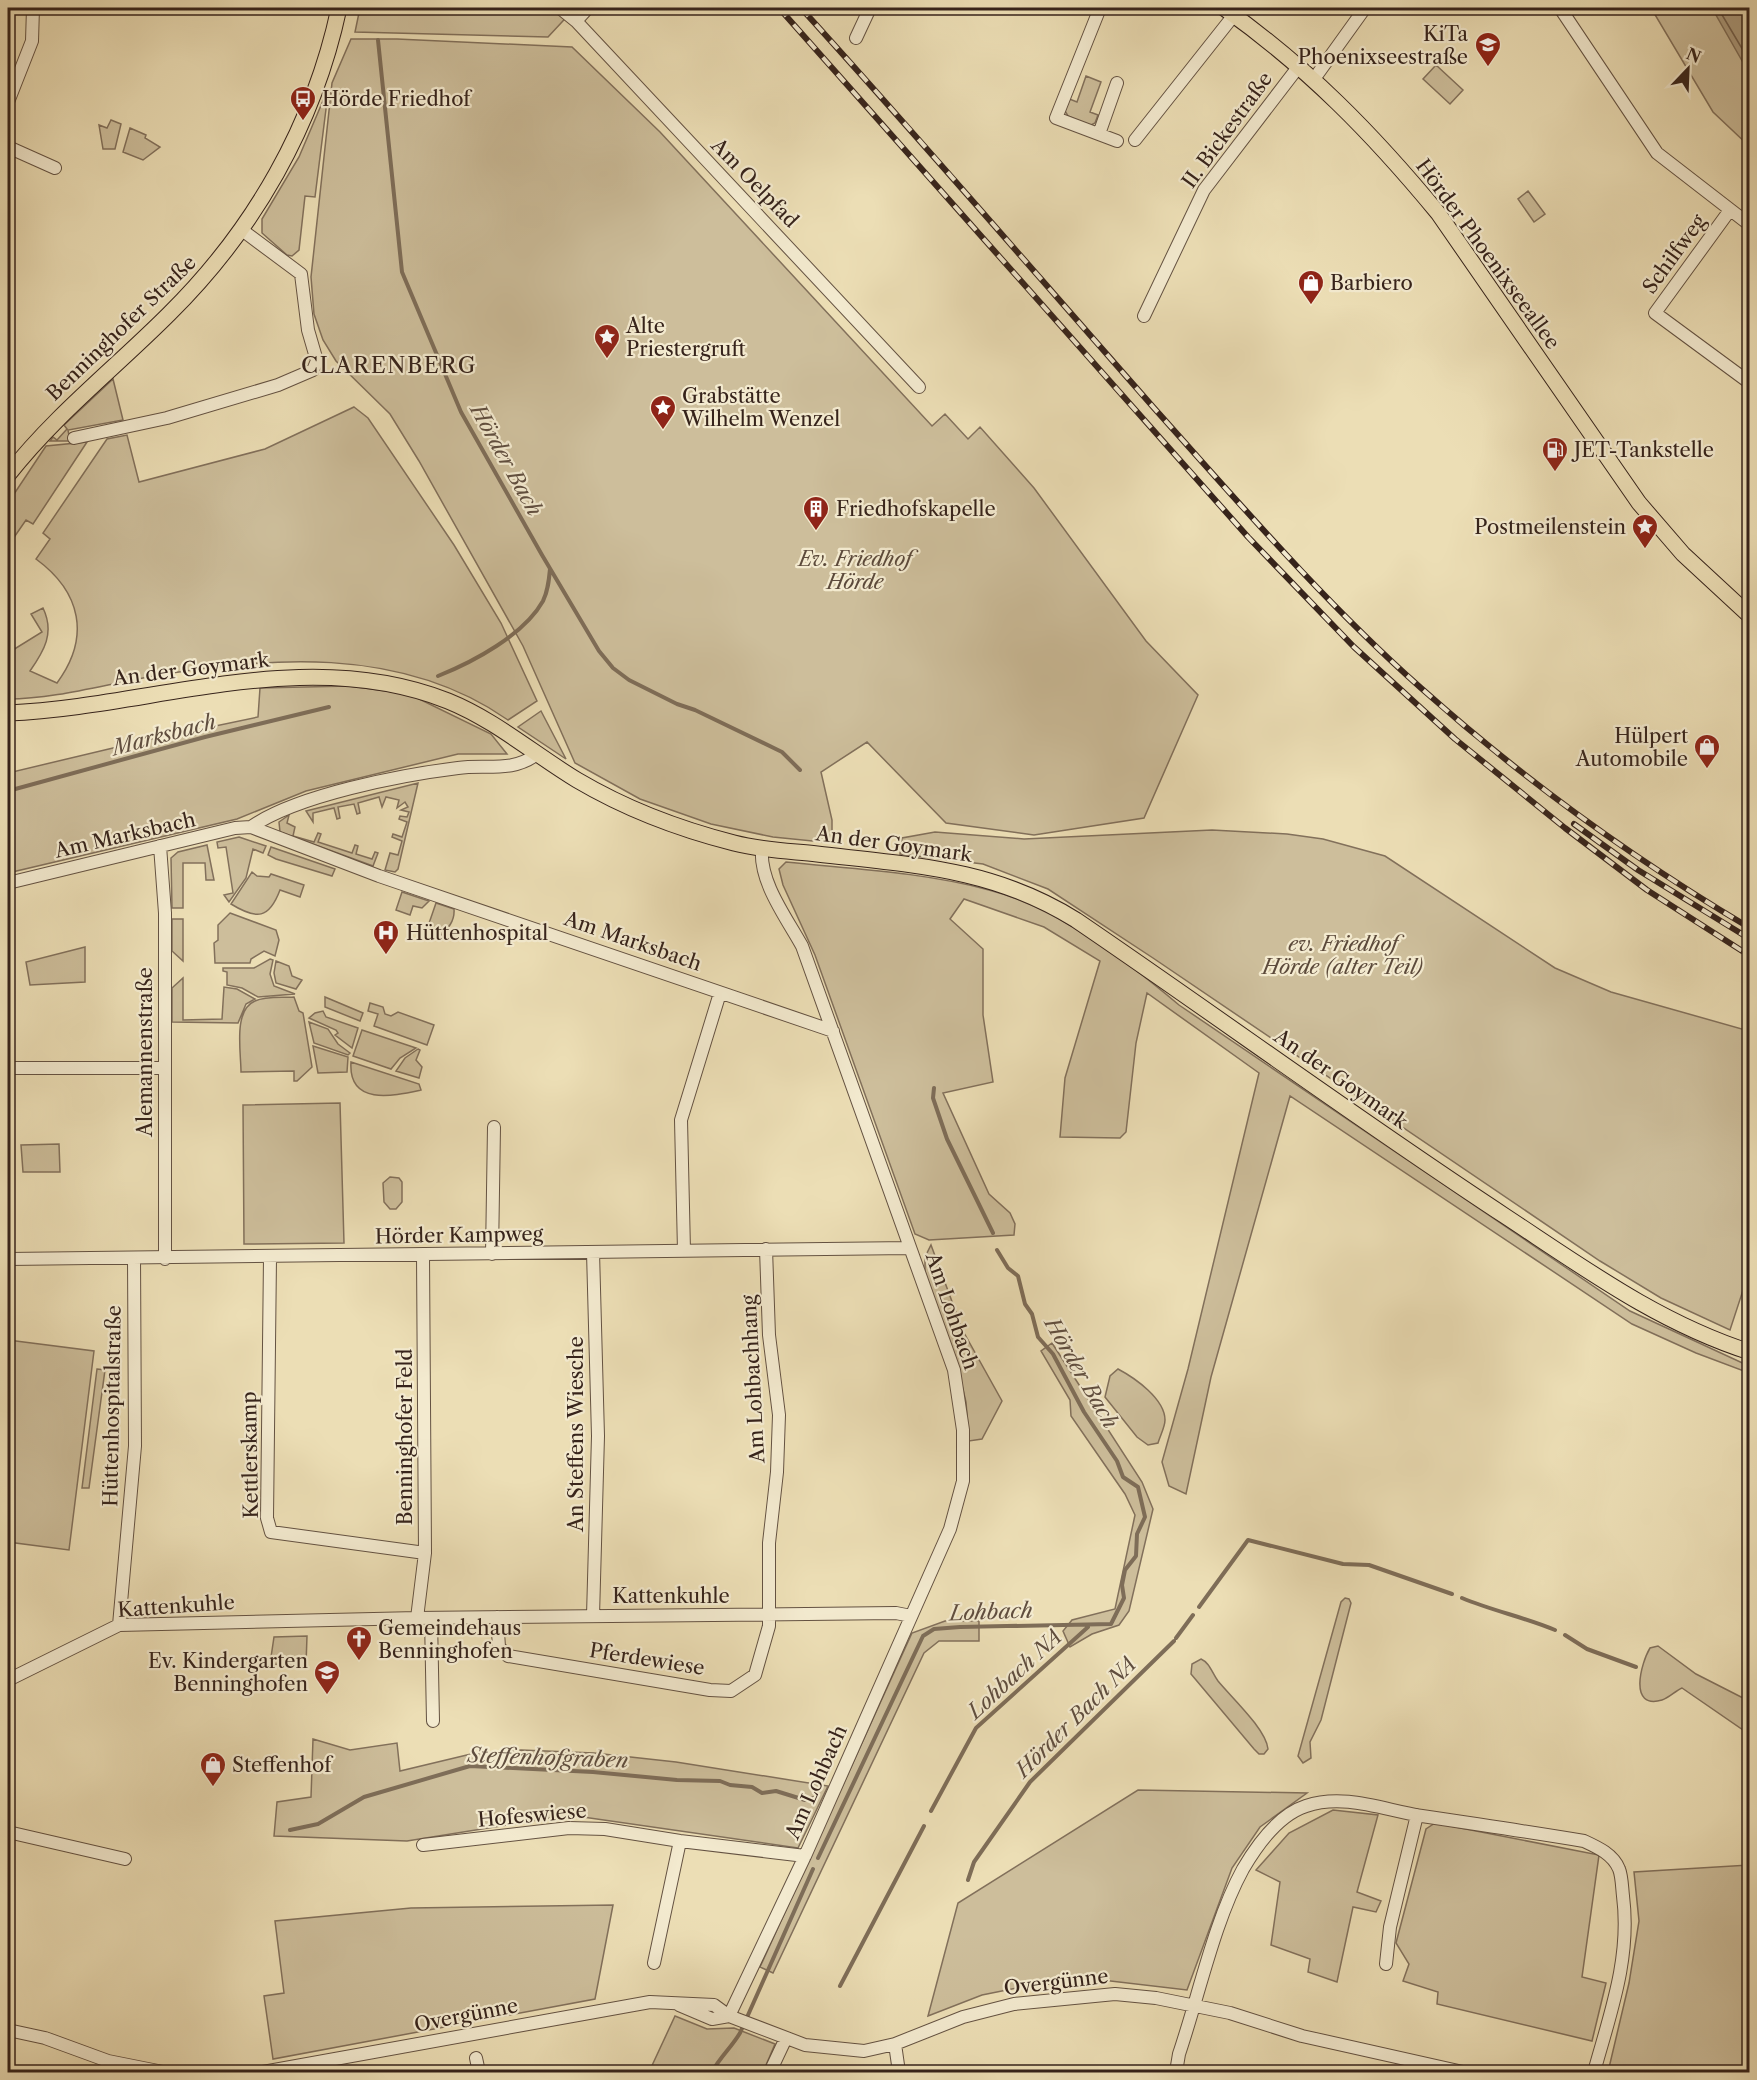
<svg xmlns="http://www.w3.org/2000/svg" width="1757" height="2080" font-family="'Libre Caslon Text',serif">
<rect width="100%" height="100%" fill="#ecdeb5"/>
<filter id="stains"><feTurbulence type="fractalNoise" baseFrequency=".00333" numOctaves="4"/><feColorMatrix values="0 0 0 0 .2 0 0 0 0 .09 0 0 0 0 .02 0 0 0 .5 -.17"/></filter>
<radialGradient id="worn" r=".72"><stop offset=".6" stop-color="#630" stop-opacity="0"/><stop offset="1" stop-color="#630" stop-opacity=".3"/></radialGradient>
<path fill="#cdbe9b" stroke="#82705b" stroke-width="1.5" d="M360,8H575L548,37L355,32Z
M1651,8H1749V146L1713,112Z
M351,39H397L572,47L660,132L932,426L945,414L968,439L980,427L1034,488L1146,641L1198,695L1144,818L1034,835L946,823L867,742L821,772L832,820V843L773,837L711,824L640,799L575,763L523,646L419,461L390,414L336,361L323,340L314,314L311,277L332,83Z
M1436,65L1463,90L1450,104L1423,79Z
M1086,76L1101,82L1090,112L1098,115L1095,123L1089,126L1068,116L1065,111L1067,98L1077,102Z
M325,96L326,109L315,197L305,196L299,250L292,256L287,255L262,233V219L299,157Z
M111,120L121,124L115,149H103L99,125L107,128Z
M130,128L146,135L145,138L160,147L143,160L123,152Z
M1528,191L1545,214L1534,222L1518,199Z
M113,379L123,420L68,430L70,441H50L53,437L57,440L67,429L64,425Z
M354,407L368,418L454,545L501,623L537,701L508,720C401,645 265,656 143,678C99,686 52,699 8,699V653L42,632L31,614L43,608C55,633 44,651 30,671L57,683C91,637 81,592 36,559L50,539L43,533L107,439L127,435L139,482L265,449Z
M87,442L33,524L26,520L8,546V503L46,446Z
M349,686L409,694L491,734L507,754H458L306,791L237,819L8,873V773L134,743L258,717L260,688Z
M541,711L566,759L518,727Z
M418,783L398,869L395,872L385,870L390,853L398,855L402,841L392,837L393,834L402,837L407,822L399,819L400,816L407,817L409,812L401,810L408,807L405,802L397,808L399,800L386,797L382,807L379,797L358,803L360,813L357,814L354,804L338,807L340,818L337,819L334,808L313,813V822L306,811Z
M289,815L287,823L295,827L293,836L314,842L318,833L321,834L318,842L352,853L355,845L358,846L356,854L372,859L375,852L378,853L373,866L280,832L279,822Z
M1212,830L1287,834L1323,839L1385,856L1555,968L1611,992L1749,1031V1272L1730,1330L1661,1298L1600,1261L1153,958L1048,889L983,864L900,854L902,838L935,832L1024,839Z
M239,837L266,846L263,853L253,849L246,878L229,902L224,895L233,893L226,847L218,848L217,842Z
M207,845L214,880H206L205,863H183V908H172L171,858L178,852Z
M271,847L335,869L332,876L276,859L268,855Z
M786,862C853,869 923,872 989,890C1056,907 1127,961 1179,1005L1630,1311L1749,1366V1373L1696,1353L1632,1324L1290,1096L1211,1377L1186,1494L1169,1486L1162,1462L1188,1369L1259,1073L1147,993L1136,1043L1126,1132L1120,1138L1060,1137L1065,1078L1100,961L1044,927L964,899L950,919L983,949V1015L993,1082L943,1093L989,1194L1010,1213L1015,1224L1014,1235L929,1240L915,1234L815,955L783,885L779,869Z
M252,872L257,876L269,877L271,874L304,885L300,897L280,890C269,919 257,920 231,904Z
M402,892L429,901L422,908L413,906L410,915L396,910Z
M436,903L454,909C455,921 448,929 439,937L426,932Z
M230,913L276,930L279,940L275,956L264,951L251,959L250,963H215L214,943L218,940V925Z
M172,919H183V961L172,951Z
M85,947V982L30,985L26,962Z
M270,959L273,960L270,974L274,986L295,994L258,997L242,988L227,985V972L223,971V968H254Z
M276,961L289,966L292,976L302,980L296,989L276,983L274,973Z
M183,978V1020L222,1019L224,987L237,989L255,999L246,1004L238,1023L172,1022V988Z
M294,997L299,1011L303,1013L312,1067L297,1081H294V1071L241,1072C241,1052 233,1010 255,1001C266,996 282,998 294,997Z
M325,997L363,1013L360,1021L325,1007Z
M370,1003L383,1007L385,1014L391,1016L398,1012L434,1025L427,1045L374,1026L378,1014L368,1011Z
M323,1011L326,1017L358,1028L352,1048L335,1035L338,1033L336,1030L309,1018L315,1013Z
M309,1022L328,1029L338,1044L350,1053L348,1055L314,1043Z
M362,1030L416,1048L400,1058L391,1069L353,1056Z
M313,1046L348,1057L347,1072L318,1073Z
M418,1049L420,1050L416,1060L422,1067L419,1078L396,1071L405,1058Z
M351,1062L419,1084L421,1090C393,1096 348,1106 351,1062Z
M340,1103L344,1243L244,1244L243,1105Z
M59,1144L60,1172H23L21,1145Z
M390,1177L399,1178L402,1182V1202L396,1209H390L384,1202L383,1183Z
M931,1245L963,1331L1002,1401L982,1439L969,1441L966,1402L956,1360L925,1274V1257Z
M8,1340L94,1351L69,1550L8,1542Z
M1052,1343L1142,1482L1153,1509L1129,1611L1119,1625L1092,1634L1070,1647L1063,1631L1072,1620L1115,1609L1135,1515L1125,1494L1071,1416L1070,1400L1041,1351Z
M97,1369L105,1370L89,1488H82Z
M1118,1369C1135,1378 1165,1399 1165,1420C1165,1427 1160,1436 1158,1443L1148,1445L1137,1437L1105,1397L1110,1376Z
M1345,1598L1349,1599L1351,1603L1321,1720L1310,1742L1311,1758L1303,1763L1298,1756L1341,1602Z
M945,1621H979V1641H939L924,1653L773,1973L760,1967L912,1633Z
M307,1636L306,1665L270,1664L274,1637Z
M1658,1646L1696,1674L1749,1701V1734L1682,1688C1675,1691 1669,1698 1662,1700C1628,1710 1641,1663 1650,1648Z
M1201,1659C1210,1663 1212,1673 1218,1681C1231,1697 1266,1729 1268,1749L1264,1754H1259L1254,1749L1191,1674L1192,1664Z
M313,1739L350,1750L397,1743L400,1771L471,1754L521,1750L594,1753L676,1762L828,1786L798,1848L569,1815L407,1841L274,1836L277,1802L311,1797Z
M1138,1790L1307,1793L1260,1827L1232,1868L1187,1990L1102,1980L1027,1986L982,1995L928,2016L958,1903Z
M1333,1810L1378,1815L1357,1892L1381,1901L1376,1912L1353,1907L1337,1982L1308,1972L1310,1959L1271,1945L1280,1882L1256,1870L1289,1833Z
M1435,1823L1599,1855L1582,1977L1606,1983L1592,2041L1437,2004L1438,1992L1403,1981L1409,1964L1396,1943L1426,1829Z
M1749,1865V2072H1608L1629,1983L1639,1921L1634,1872Z
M613,1905L595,1999L273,2059L264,1996L284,1993L275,1921L411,1908Z
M675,2016L707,2029L734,2028L775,2044L763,2072H649Z"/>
<path fill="#ae9e81" stroke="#7e6d58" stroke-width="1.5" d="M1712,8H1749V73Z"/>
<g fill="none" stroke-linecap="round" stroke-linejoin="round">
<path stroke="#72604e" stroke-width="1.5" d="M1718,8L1750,62"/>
<path stroke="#7e6d58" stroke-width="4" d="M378,40L402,272L461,412L542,555L599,651L613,668L629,680L677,704L695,710L782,752L800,770
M438,676C473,662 524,635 543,601C548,591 549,580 550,569
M8,791L205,737L329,707
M934,1088L933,1098L947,1139L993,1233
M1462,1598C1493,1611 1524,1617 1555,1630
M1199,1607L1248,1540L1343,1564L1369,1565L1452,1594
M1565,1635L1587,1649L1636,1667
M1176,1638L1193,1615
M931,1811L976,1728L1088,1627
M290,1830L318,1824L364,1797L470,1766L593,1772L677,1780L720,1781L730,1785L752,1787L762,1793L776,1791L805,1800L814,1798
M818,1858L923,1636L934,1629L960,1627L1111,1624L1124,1598L1122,1585L1125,1570L1136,1556L1137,1534L1145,1517L1138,1487L1123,1477L1117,1461L1084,1412L1053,1354L1038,1337L1032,1314L1025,1304L1018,1276L1008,1268L997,1250
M968,1880L974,1862L1030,1782L1174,1641
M840,1986L924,1826
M712,2072C720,2057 731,2048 740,2033L813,1869"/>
<defs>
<path id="minor" d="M560,8L576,21L919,387
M1100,8L1056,118L1117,141
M1560,8L1657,153L1750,225
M576,21L588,8
M856,38L870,8
M1314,79L1365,8
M8,102L32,41L33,8
M1099,134L1117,83
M1135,140L1234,15
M8,147L55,168
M1730,210L1655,313L1750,383
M1144,316L1204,190L1299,66
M74,438L167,418L278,385L313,370L317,361L308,330L301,274L242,230
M251,827C297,795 401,775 458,768C486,764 512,773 537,754
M160,846L165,913V1259
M8,883L235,828L251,827L379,876L833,1031
M8,1068H163
M684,1251L681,1120L720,993
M593,1252L598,1436L593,1616
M492,1254L494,1127
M270,1258L267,1518L271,1532L425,1553
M8,1259L910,1248
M497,1617L499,1647L508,1656L710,1690L731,1691L755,1675L769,1626V1543L777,1472L779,1415L769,1335L766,1249
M417,1618L425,1553L423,1255
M431,1618L433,1721
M119,1625L135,1446L134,1258
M8,1680L119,1625L417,1618L896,1613L911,1616
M8,1832L125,1859
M423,1845L569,1828L605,1829L680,1841L805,1856
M654,1963L680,1841
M1386,1964L1390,1927L1417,1815
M679,2005L712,2019L729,2016
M729,2016L805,1856L950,1529L963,1481V1430L954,1370L802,946C786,917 759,882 762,848
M8,2030L45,2038L108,2061L163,2072
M895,2044L899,2072
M476,2058L479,2072
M263,2072L650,2002L714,2005L729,2016L805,2045L864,2051L895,2044L963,2017L1014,2004L1115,1994L1156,1998L1230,2013L1302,2036L1463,2072
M770,2072L786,2038
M1176,2072L1179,2054C1199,1995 1214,1922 1243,1869C1257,1845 1278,1815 1306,1806C1344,1793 1384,1810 1422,1816C1476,1824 1530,1832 1584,1841C1597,1847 1613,1854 1619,1869C1622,1876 1622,1888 1623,1896C1631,1958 1610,2014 1594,2072"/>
<path id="major" d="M1224,8C1308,68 1372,133 1438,213L1639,503L1683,554L1750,616
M8,475C55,415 115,368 169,314C254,230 314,125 339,8
M8,713C153,707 304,644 448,701C495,720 534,754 577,780C626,809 679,829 734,843C761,850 789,851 817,854C912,865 993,868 1076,920C1220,1018 1360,1121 1505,1216C1584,1268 1659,1323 1750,1352"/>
</defs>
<use href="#minor" stroke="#645242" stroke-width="14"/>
<use href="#major" stroke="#36231b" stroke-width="17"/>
<use href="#minor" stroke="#f3eacf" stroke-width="12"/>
<use href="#major" stroke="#ecdeb5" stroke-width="15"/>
<defs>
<path id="rail" d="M779,8L1248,537L1354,647L1455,739L1565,828L1647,890L1750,956
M801,8C920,139 1036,274 1154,408C1240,504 1324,602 1421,688C1523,779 1632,858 1750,928
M1574,824L1638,870L1750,939"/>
</defs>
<use href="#rail" stroke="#36231b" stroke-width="6"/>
<use href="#rail" stroke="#f3eacf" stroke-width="4" stroke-dasharray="11" stroke-linecap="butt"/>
</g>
<defs>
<symbol id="school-pin" viewBox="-11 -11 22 30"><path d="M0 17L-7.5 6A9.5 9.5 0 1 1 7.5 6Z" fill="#8f2418" stroke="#f3eacf"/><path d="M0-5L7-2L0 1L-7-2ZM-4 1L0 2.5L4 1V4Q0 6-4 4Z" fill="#fff"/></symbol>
<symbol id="bus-pin" viewBox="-11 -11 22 30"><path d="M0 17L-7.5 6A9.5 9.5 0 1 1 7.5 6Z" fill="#8f2418" stroke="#f3eacf"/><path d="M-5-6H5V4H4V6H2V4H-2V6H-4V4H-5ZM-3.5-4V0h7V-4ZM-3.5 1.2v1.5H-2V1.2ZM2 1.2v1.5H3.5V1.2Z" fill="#fff"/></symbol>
<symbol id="shop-pin" viewBox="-11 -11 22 30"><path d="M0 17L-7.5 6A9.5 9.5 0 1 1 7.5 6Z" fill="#8f2418" stroke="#f3eacf"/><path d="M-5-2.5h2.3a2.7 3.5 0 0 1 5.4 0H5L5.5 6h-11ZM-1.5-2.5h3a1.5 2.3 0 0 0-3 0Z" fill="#fff"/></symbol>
<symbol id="sight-pin" viewBox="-11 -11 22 30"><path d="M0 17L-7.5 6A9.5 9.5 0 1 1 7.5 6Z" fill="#8f2418" stroke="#f3eacf"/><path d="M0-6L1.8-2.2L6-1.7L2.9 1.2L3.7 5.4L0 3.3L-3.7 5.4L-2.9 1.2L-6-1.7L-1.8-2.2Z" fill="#fff"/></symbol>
<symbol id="fuel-pin" viewBox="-11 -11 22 30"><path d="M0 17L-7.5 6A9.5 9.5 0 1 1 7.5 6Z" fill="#8f2418" stroke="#f3eacf"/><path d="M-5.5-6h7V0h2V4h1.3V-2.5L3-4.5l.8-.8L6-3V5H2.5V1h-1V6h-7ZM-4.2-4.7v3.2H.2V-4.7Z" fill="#fff"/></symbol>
<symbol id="building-pin" viewBox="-11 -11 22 30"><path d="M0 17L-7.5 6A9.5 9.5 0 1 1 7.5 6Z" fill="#8f2418" stroke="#f3eacf"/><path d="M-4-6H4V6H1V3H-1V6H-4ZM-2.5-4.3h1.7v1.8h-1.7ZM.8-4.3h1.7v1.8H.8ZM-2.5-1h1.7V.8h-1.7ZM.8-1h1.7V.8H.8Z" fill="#fff"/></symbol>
<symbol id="hospital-pin" viewBox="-11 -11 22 30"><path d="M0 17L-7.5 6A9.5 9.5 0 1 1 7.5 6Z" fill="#8f2418" stroke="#f3eacf"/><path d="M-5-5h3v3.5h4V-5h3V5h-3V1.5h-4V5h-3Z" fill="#fff"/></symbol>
<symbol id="church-pin" viewBox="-11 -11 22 30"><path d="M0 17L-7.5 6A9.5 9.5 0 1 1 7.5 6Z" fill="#8f2418" stroke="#f3eacf"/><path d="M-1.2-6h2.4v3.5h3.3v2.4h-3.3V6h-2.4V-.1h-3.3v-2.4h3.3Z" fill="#fff"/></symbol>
</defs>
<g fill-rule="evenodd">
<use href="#school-pin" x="1473" y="30" width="30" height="40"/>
<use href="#bus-pin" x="288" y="84" width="30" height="40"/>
<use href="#shop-pin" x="1296" y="268" width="30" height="40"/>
<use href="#sight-pin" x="592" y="322" width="30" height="40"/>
<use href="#sight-pin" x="648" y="393" width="30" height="40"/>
<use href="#fuel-pin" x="1540" y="435" width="30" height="40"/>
<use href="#building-pin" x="801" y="494" width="30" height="40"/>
<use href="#sight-pin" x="1630" y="512" width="30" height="40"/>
<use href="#shop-pin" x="1692" y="732" width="30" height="40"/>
<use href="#hospital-pin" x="371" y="918" width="30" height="40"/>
<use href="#church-pin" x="344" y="1624" width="30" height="40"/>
<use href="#school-pin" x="312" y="1658" width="30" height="40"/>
<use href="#shop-pin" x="198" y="1750" width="30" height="40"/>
</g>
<g text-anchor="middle" stroke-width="4.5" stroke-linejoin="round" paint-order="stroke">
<g font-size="20" fill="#36231b" stroke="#f3eacf" text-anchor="start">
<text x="1468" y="41" text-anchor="end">KiTa<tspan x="1468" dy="23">Phoenixseestraße</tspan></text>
<text x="322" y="106">Hörde Friedhof</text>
<text x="1330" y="290">Barbiero</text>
<text x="626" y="333">Alte<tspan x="626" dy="23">Priestergruft</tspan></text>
<text x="682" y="403">Grabstätte<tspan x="682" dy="23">Wilhelm Wenzel</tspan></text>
<text x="1574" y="457">JET-Tankstelle</text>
<text x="836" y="516">Friedhofskapelle</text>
<text x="1626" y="534" text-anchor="end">Postmeilenstein</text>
<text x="1688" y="743" text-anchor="end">Hülpert<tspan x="1688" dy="23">Automobile</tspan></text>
<text x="406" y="940">Hüttenhospital</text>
<text x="378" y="1635">Gemeindehaus<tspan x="378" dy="23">Benninghofen</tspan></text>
<text x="308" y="1668" text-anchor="end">Ev. Kindergarten<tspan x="308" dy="23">Benninghofen</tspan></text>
<text x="232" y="1772">Steffenhof</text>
</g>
<g font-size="20" fill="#36231b" stroke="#f3eacf">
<text transform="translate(1227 130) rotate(-54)" y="7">II. Bickestraße</text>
<text transform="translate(755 183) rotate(46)" y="7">Am Oelpfad</text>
<text transform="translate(1488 254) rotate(54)" y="7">Hörder Phoenixseeallee</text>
<text transform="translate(1674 254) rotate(-54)" y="7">Schilfweg</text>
<text transform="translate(121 328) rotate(-44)" y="7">Benninghofer Straße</text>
<text transform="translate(191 669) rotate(-7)" y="7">An der Goymark</text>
<text transform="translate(125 835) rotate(-13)" y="7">Am Marksbach</text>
<text transform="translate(894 844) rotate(8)" y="7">An der Goymark</text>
<text transform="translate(633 941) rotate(19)" y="7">Am Marksbach</text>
<text transform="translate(145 1052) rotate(-90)" y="7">Alemannenstraße</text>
<text transform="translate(1341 1079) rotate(35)" y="7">An der Goymark</text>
<text transform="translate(459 1235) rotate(-1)" y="7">Hörder Kampweg</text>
<text transform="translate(952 1311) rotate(71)" y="7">Am Lohbach</text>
<text transform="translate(753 1379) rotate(-93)" y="7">Am Lohbachhang</text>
<text transform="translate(112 1406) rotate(-89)" y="7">Hüttenhospitalstraße</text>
<text transform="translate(576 1434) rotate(-90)" y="7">An Steffens Wiesche</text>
<text transform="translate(405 1437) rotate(-90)" y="7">Benninghofer Feld</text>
<text transform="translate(250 1455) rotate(-91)" y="7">Kettlerskamp</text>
<text x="671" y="1603">Kattenkuhle</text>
<text transform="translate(176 1606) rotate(-4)" y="7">Kattenkuhle</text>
<text transform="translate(647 1659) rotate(9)" y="7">Pferdewiese</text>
<text transform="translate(816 1782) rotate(-66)" y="7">Am Lohbach</text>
<text transform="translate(532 1815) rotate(-5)" y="7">Hofeswiese</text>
<text transform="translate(1056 1982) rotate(-7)" y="7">Overgünne</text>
<text transform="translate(466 2015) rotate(-11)" y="7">Overgünne</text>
</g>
<g font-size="20" font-style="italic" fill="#5c4a3b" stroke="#f3eacf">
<text x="855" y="566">Ev. Friedhof<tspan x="855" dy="23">Hörde</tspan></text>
<text x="1343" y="951">ev. Friedhof<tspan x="1343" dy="23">Hörde (alter Teil)</tspan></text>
</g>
<g font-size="21" font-style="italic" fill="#604e3f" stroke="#f3eacf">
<text transform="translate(506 460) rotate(61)" y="7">Hörder Bach</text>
<text transform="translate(164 735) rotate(-15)" y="7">Marksbach</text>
<text transform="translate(1081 1373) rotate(60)" y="7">Hörder Bach</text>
<text transform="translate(991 1612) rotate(-2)" y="7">Lohbach</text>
<text transform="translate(1015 1674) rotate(-43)" y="7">Lohbach NA</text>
<text transform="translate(1076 1717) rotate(-45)" y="7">Hörder Bach NA</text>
<text transform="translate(548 1758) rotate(2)" y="7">Steffenhofgraben</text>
</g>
<g font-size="22" letter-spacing="1.5" fill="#36231b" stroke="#f3eacf">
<text x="389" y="373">CLARENBERG</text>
</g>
</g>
<rect width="1757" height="2080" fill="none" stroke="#ecdeb5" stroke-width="30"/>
<rect x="9" y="9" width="1739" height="2062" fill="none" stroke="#36231b" stroke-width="3"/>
<rect x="15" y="15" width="1727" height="2050" fill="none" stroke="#36231b" stroke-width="1.5"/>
<g transform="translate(1688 69) rotate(23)" stroke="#f3eacf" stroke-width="4.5" paint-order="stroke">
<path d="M0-4.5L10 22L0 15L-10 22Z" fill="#36231b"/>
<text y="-9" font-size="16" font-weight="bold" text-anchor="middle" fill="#36231b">N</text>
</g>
<rect width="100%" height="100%" filter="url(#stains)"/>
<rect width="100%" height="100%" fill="url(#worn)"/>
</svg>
